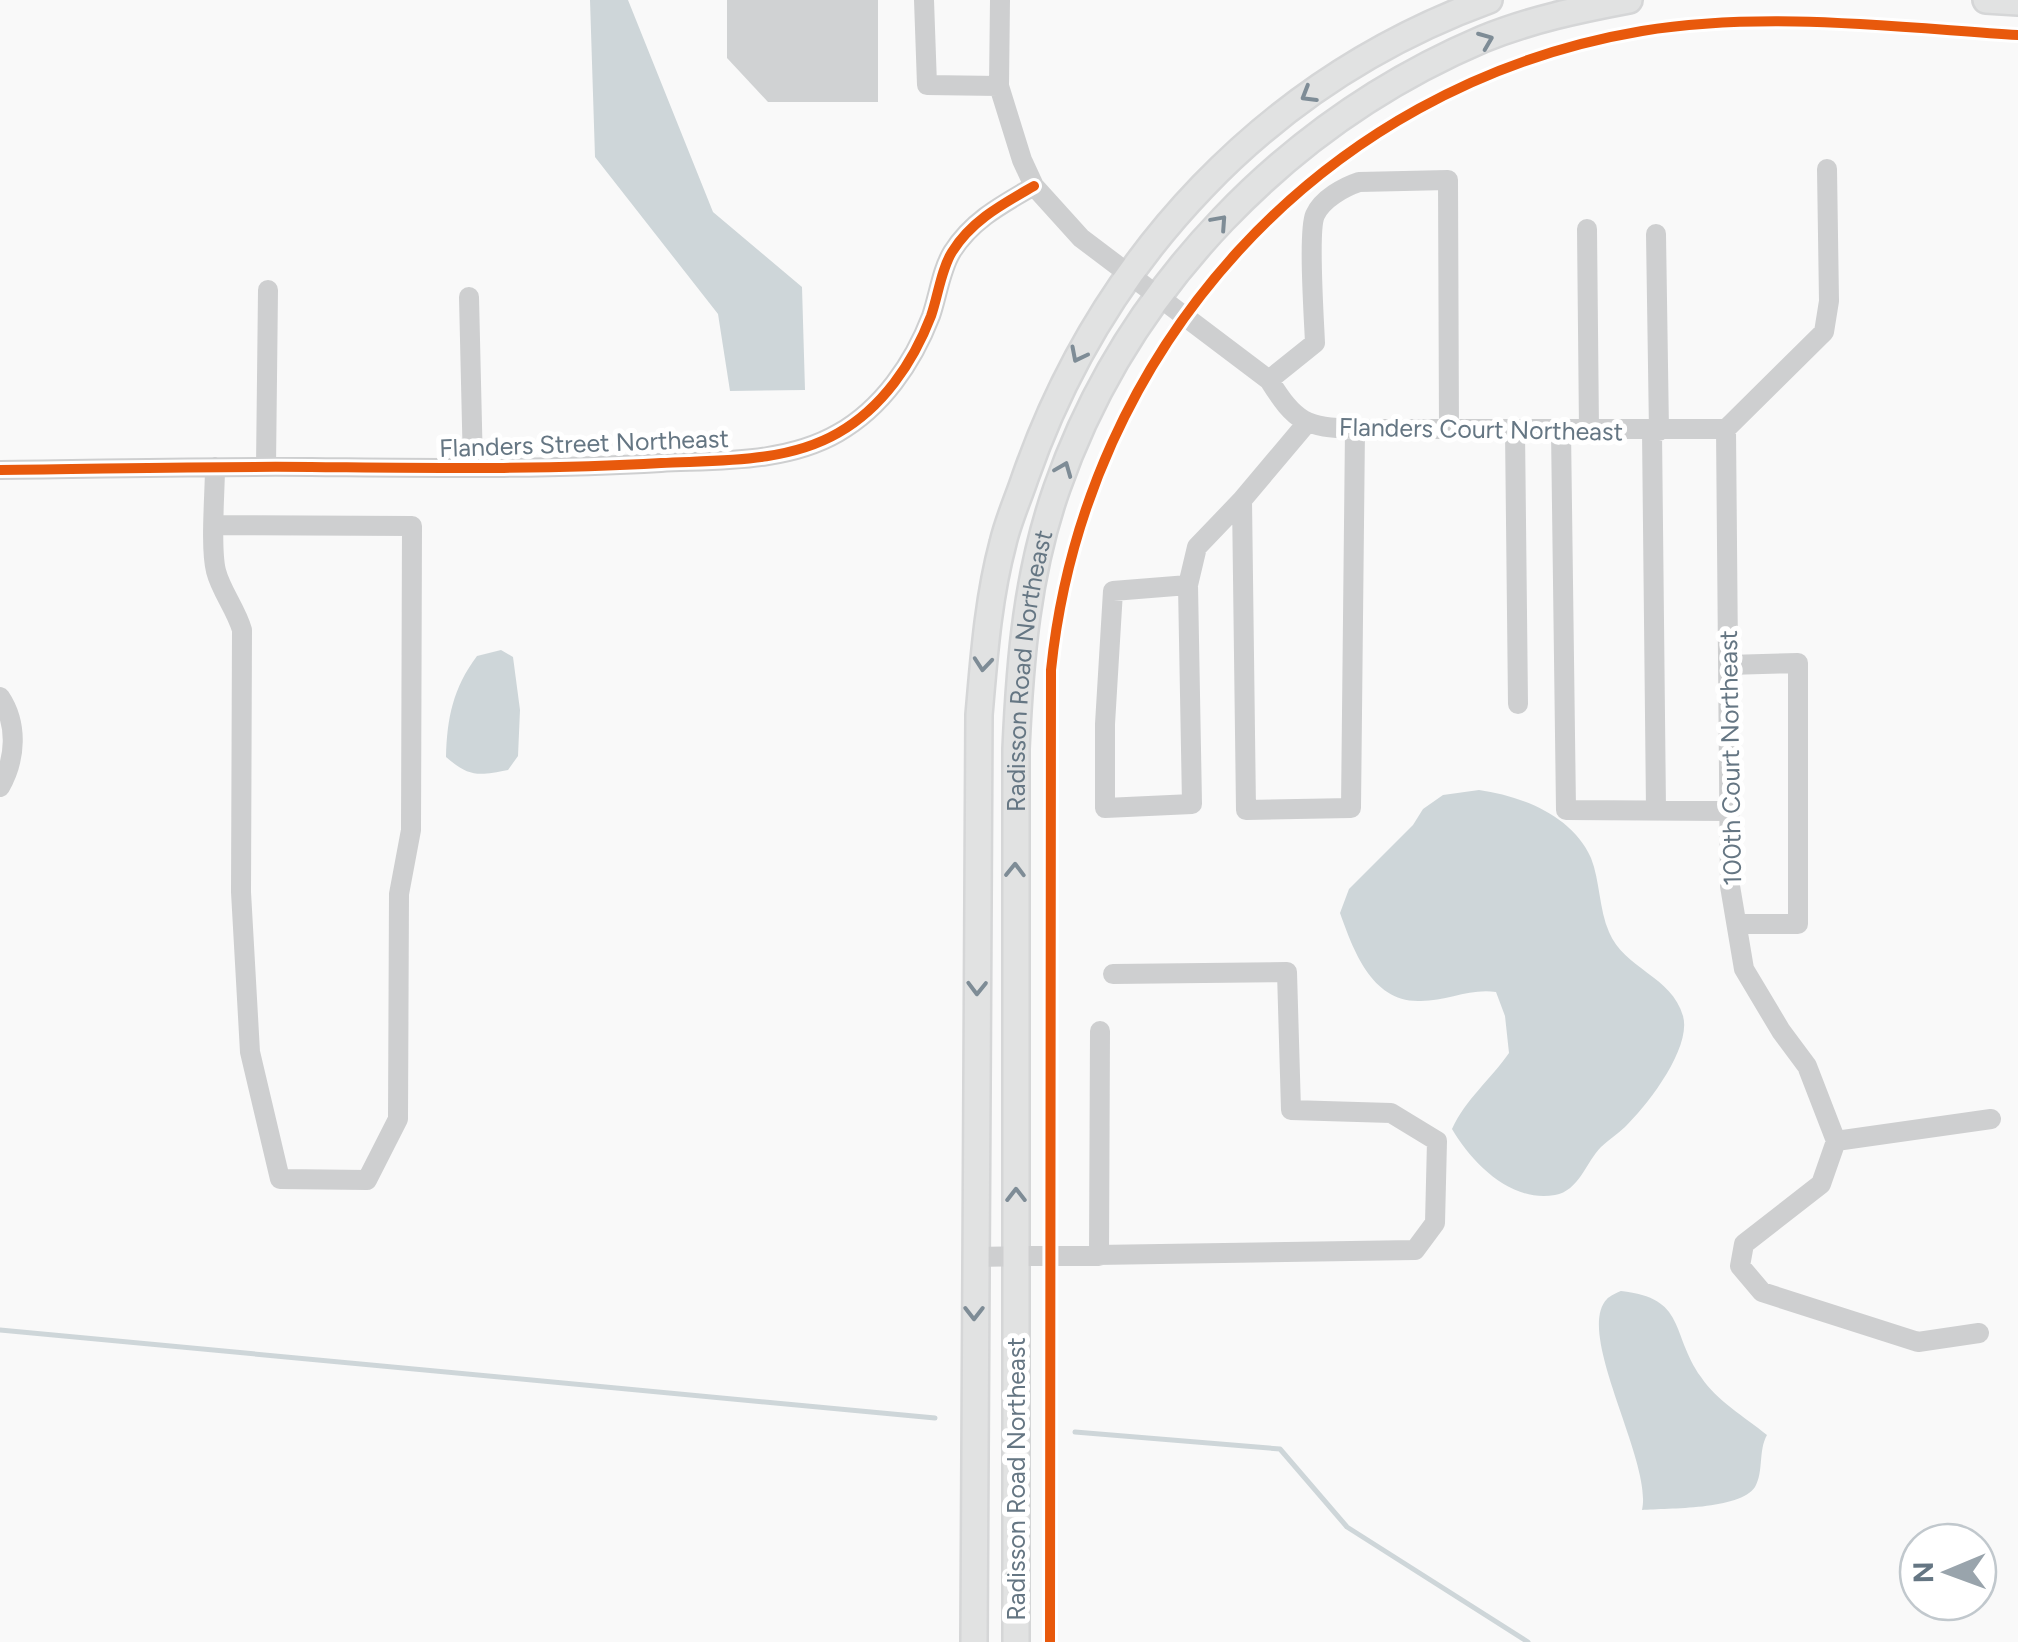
<svg xmlns="http://www.w3.org/2000/svg" width="2018" height="1642" font-family="Figtree,sans-serif">
<rect width="100%" height="100%" fill="#f9f9f9"/>
<path fill="#ced6d9" d="M590,0H628L713,212L802,287L805,390L730,391L718,314L595,157Z
M501,650L513,657L520,710L518,756L508,770C478,776 469,777 446,757C447,718 453,688 477,656Z
M1479,790C1521,796 1572,815 1591,858C1600,881 1599,909 1609,932C1624,969 1672,976 1683,1016C1692,1048 1647,1106 1625,1127C1618,1134 1608,1140 1601,1147C1586,1162 1579,1191 1555,1195C1511,1203 1472,1163 1452,1129C1465,1100 1491,1079 1509,1053L1505,1016L1496,992C1469,988 1445,1002 1418,1001C1371,1001 1353,949 1340,913L1349,889L1413,825L1423,809L1443,795Z
M1621,1291C1687,1298 1670,1333 1701,1377C1717,1401 1745,1417 1767,1435C1758,1451 1764,1471 1755,1487C1740,1510 1668,1508 1642,1510C1653,1462 1574,1333 1607,1299C1608,1297 1620,1291 1621,1291Z"/>
<g fill="none" stroke-linecap="round" stroke-linejoin="round">
<path stroke="#ced6d9" stroke-width="5" d="M0,1330L935,1418
M1075,1432L1280,1449L1347,1527L1528,1642"/>
</g>
<path fill="#d0d2d3" d="M727,0H878V102H768L727,58Z"/>
<g fill="none" stroke-linecap="round" stroke-linejoin="round">
<defs>
<g id="major">
<path d="M1986,0L2018,2"/>
<path d="M974,1642L979,715C984,658 988,599 1003,543C1008,521 1018,499 1025,478C1102,257 1267,81 1489,0"/>
<path id="s1" d="M1016,1642V749C1020,659 1027,573 1057,488C1127,287 1288,122 1483,39C1529,20 1581,9 1629,0"/>
</g>
</defs>
<use href="#major" stroke="#d5d6d7" stroke-width="30"/>
<path stroke="#cecfd0" stroke-width="20" d="M924,0L927,85L999,86
M1000,0L999,86L1022,160L1034,186L1081,238L1269,380C1296,423 1305,427 1355,429H1726L1824,332L1829,301L1827,169
M1587,229L1589,430
M1656,234L1659,431
M469,297L473,468
M1269,380L1315,343C1314,319 1308,231 1315,215C1322,199 1344,187 1359,182L1448,180L1449,429
M1726,429L1730,886L1744,969L1781,1031L1807,1066L1836,1141L1991,1119
M1515,430L1518,704
M1561,430L1566,810L1730,811
M1652,431L1656,810
M266,466L268,290
M215,467C215,494 210,547 216,571C221,591 236,609 242,630L241,892L250,1052L280,1179L367,1180L398,1119L399,894L411,830L412,526L215,525
M0,470C104,469 208,466 311,467C428,468 544,470 661,463C720,460 786,463 838,433C882,408 913,363 931,316C938,296 941,270 952,252C972,220 1003,204 1034,186
M1242,500L1246,810L1351,808L1355,429
M1188,585L1192,804L1105,808V724L1113,591L1188,585L1197,547L1242,500L1306,424
M1728,665L1798,663V924H1737
M0,697C18,724 16,759 0,787
M1836,1141L1821,1184L1744,1244L1740,1266L1762,1292L1918,1342L1979,1333
M1099,1256L1100,1031
M974,1257L1415,1250L1435,1223L1437,1141L1391,1113L1291,1110L1287,972L1113,974"/>
<use href="#major" stroke="#e1e2e2" stroke-width="25"/>
<defs>
<path id="cycleway" d="M0,470C104,469 208,466 311,467C428,468 544,470 661,463C720,460 786,463 838,433C882,408 913,363 931,316C938,296 941,270 952,252C972,220 1003,204 1034,186
M1050,1642L1051,670C1084,350 1321,85 1642,31C1766,11 1893,27 2018,35"/>
</defs>
<use href="#cycleway" stroke="#fff" stroke-width="16"/>
<use href="#cycleway" stroke="#e8590c" stroke-width="10"/>
</g>
<defs><path id="oneway-chevron" d="M-2-3.5L2.5 0L-2 3.5" fill="none" stroke-width="1.6" stroke-linecap="round" stroke-linejoin="round" transform="scale(2.5)"/></defs>
<g stroke="#7e8c96">
<use href="#oneway-chevron" transform="translate(1486 40) rotate(-22)"/>
<use href="#oneway-chevron" transform="translate(1308 95) rotate(149)"/>
<use href="#oneway-chevron" transform="translate(1220 222) rotate(-48)"/>
<use href="#oneway-chevron" transform="translate(1078 355) rotate(117)"/>
<use href="#oneway-chevron" transform="translate(1064 469) rotate(-68)"/>
<use href="#oneway-chevron" transform="translate(983 664) rotate(95)"/>
<use href="#oneway-chevron" transform="translate(1015 870) rotate(-89)"/>
<use href="#oneway-chevron" transform="translate(977 988) rotate(91)"/>
<use href="#oneway-chevron" transform="translate(1016 1195) rotate(-90)"/>
<use href="#oneway-chevron" transform="translate(974 1313) rotate(90)"/>
</g>
<g text-anchor="middle" stroke-width="10" stroke-linejoin="round" paint-order="stroke">
<g font-size="25" fill="#657683" stroke="#fff">
<text transform="translate(1481 429) rotate(1)" y="9">Flanders Court Northeast</text>
<text transform="translate(584 443) rotate(-2)" y="9">Flanders Street Northeast</text>
<text dy="9" stroke="none"><textPath href="#s1" startOffset="972">Radisson Road Northeast</textPath></text>
<text transform="translate(1730 758) rotate(-91)" y="9">100th Court Northeast</text>
<text transform="translate(1016 1479) rotate(-90)" y="9">Radisson Road Northeast</text>
</g>
</g>
<g transform="translate(1948 1572) rotate(269)"><circle r="48" fill="#ffffff" stroke="#c1c8cd" stroke-width="2.5"/>
<path d="M0-8L18 38L0 25L-18 38Z" fill="#99a4ac"/>
<text y="-15" font-size="28" font-weight="bold" text-anchor="middle" fill="#657683">N</text>
</g>
</svg>
